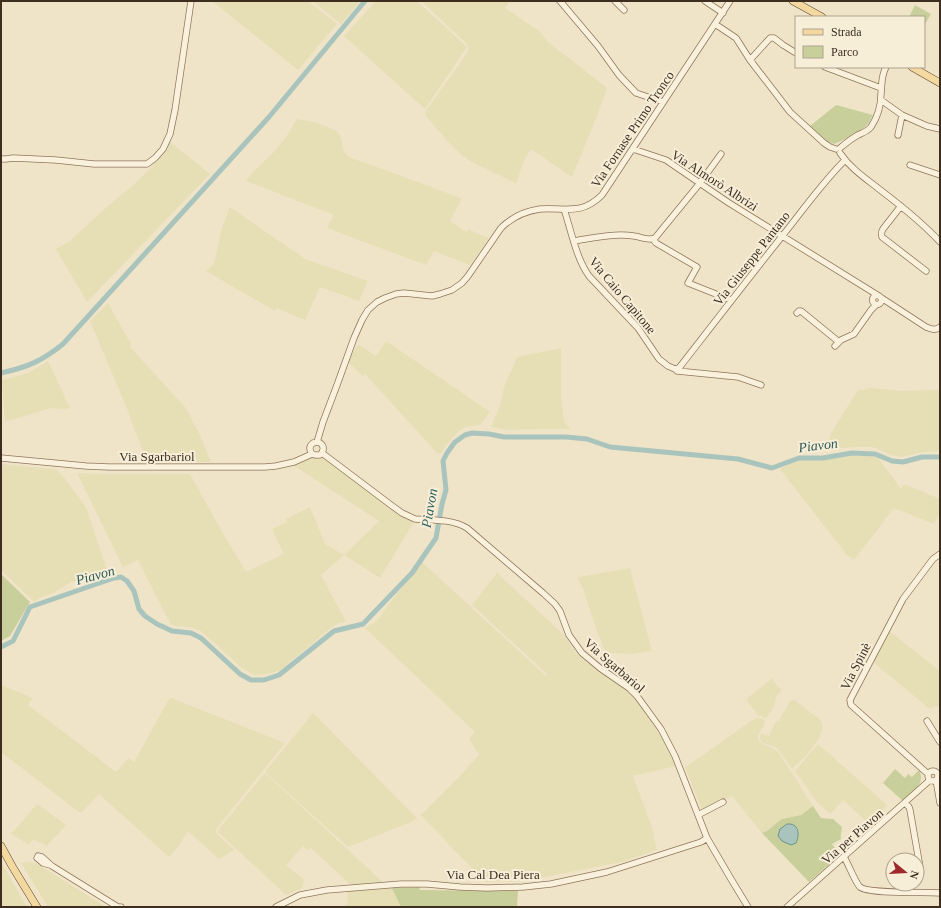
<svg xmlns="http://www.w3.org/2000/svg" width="941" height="908" font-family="Georgia,serif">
<rect width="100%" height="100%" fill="#f0e4c8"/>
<path fill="#e6deb5" d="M212,1H308L337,24L298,70Z
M313,1H360L341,24Z
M376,1H401L403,3L405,1H417L467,47L425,109L344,36Z
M421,1H510L505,8L539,31L548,42L607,88L595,121L572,177L531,149L524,161L516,183L501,176L470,161L463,156L452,146L425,115V112L465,56L469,48L467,44Z
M297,119L315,122L335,130L340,135L344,152L349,157L429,186L462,199L450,221L466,232L469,229L478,234L489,238L470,265L434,251L426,265L327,228L334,215L246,181L253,172L276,150L288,134L296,120Z
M170,142L210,174L87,302L56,249L70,241L108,206L130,188L150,169Z
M230,207L305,259L368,281L359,301L320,287L305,320L276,308L275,311L206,271L213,264L215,260L221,231Z
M108,303L131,344V348L185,407L199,433L211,462L148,463L130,418H131L90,321Z
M386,341L490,412L480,425L465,427L458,432L445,447L441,453H437L365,374L362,376L359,372L349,363L348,360L349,358L358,345L361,346L376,356Z
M561,348V395L563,416L565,423L571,429H539L509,430L491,427L501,403L504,387L517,357Z
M48,361L70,408L64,409L51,408L14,419L5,421L2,380L28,373Z
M870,388L901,391L940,390V451L924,452L900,457L892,455L876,448L871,447H857L842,448L828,444V442L831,434L834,428L858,390H863Z
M322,455L415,520L380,578L344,555L321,575L346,622L339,623L332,627L279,671L266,674L256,675L252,674L241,667L201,631L190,627L175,626L171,625L138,560L123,567L77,473L102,474H190L217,523L246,572L284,554L272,529L287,522L286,519L310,507L325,544L344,555L379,521L296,467L293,463L306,456Z
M851,456H867L876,457L879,459L901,489L904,484L940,499V512L934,524L894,508L854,560L847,555L780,469L794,462L802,460L820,461Z
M1,464L54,469L58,471L62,475L86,507L107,570V574L93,579L75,581L71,582L53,593L39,598L34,602L1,570Z
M422,562L546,676L547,674L472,605L497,573L564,635L571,646L581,658L587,663L630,691L664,741L676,766L633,776L654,833L653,834L657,850L622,862L524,881L485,882L421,815L455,781L480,754L477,752L470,740V738L474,733V731L365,628L374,623L379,618L392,600Z
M630,568L652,651L631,654L610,653L604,649L598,634L583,589L578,578L579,577Z
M889,631L940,671V708L935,706L930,709L873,662Z
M773,678L776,685L781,689L780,693L777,695L773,708L768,716L765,718L762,716H758L746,699Z
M1,685L33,698L28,705L116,772L129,758L134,762L169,699L171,698L194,707L285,743L217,828L216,832L217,834L234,850L219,859L188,831L177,848L169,857L99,794L82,812H79L1,752Z
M793,700L796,701L819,719L822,723L823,727L818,740L806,756L792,769L778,749L775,747L763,743L761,741L760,738L761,733L769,736L776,721L778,722L789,703Z
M313,713L397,798L417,818L409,823L348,847L265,772Z
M757,718L763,719L765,722L763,727L758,735V738L759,741L763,744L774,749L779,753L813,806L801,815L782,819L779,821L767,831L762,833L732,796L702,810L685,767L709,751L754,719Z
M818,744L887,805L869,824L843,800L830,814L817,802L795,771Z
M264,774H266L385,884L353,887L311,848L308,850L303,846L286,865L304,880L302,888L286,895L218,832L219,829Z
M37,804L66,825L47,846L33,839L29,845L10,833L14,831Z
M1,862L2,864L27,907H1Z
M30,862L39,865L106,907H48L21,863Z
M392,888L401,907H345L347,904L348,900L347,891Z"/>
<path fill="#c9cf9b" d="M915,5L931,14L924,26V17H909Z
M836,105L873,115C871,119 869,123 866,126C859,132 843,141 834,144L827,141L810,126Z
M1,574L30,602L10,636L1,641Z
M895,769L905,778L908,774L912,777L919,770C926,784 913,792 903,801L883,783Z
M813,806L821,818L833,819L842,827C842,831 840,835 841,839L832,844L840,855L809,882L762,833L767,831L779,821L782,819L801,815Z
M419,887L420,890L518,891L517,907H401L392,888Z"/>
<path fill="#a9c4bc" stroke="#6f938a" d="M787,824C799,823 800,834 796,843L791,845L782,841L778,836L780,829Z"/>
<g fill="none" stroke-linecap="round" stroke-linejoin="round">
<path stroke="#a9c4bc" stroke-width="5" d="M1,373C28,367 42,361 63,344L269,117L365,1
M1,647L13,641L30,607L114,578L121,577L127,581L134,591L139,609L145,616L157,624L172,631L191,633L201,638L240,674L251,680H264L279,675L334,631L363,624L412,573L436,538L442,504L446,490L443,461L447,453L455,442L465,435L472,433L489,434L504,437H566L587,439L610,447L738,459L772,468L799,458H823L852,453L875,454L892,461L903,462L922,457H940"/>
<defs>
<path id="minor" d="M560,1L598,46L619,75L636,93L663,102
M615,1L624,10
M705,1L723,13
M715,24L736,38L750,60L790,112L824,143L830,147L836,149
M750,60L770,38H774L783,45L796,53
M825,67L881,88
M881,100L902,115L927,126L940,129
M898,135L902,115
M840,148C846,143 851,139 858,135C862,133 868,131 871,127C877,118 881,105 881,94C882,84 881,76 886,67
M633,149L666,160L729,203L879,296
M840,153C850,168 865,178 879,189C900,205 922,222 940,242
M1,159H6L13,158L56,160L94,164H147L155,158L163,149L170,134L175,110L191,1
M910,165L940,175
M901,206L883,229C881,232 881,234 882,237L926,271
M564,209C571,230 576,258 589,276L638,328L659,359L668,366L675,369L677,371L738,377L761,385
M653,239L656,243L697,267L688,283L731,300
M574,241C593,238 614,233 634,236C642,237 647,241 655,238L700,183L721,154
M872.5 300a4.5 4.5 0 1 1 9 0a4.5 4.5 0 1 1-9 0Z
M880,297L926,327C931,329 936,331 940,327
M797,313L799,311H801L839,342
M835,346L841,340L854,334L871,310L876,305
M675,369L679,368C714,323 748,279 783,235C803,210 822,183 845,160
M317,442L323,422L337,385L354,338L362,320L368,310L377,302L385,298L396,294L404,293L432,296L440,294L452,290L462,283L468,276L501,228C512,217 526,211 540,209C565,207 581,216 602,195L730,1
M322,453L391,505L402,513L415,519C432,520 452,519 467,528L543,593L555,604L560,611L569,635L582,653L600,668L629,688L637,696L661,729L675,756L707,838L731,879L748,907
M1,458L86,466L109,467H265L276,466L294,462L312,454L315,455H320C325,450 324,444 318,442L313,443C309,446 309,450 312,454
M927,721L940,742
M928 776a5 5 0 1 1 10 0a5 5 0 1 1-10 0Z
M928,774L851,705L850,700L903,599L933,559L940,554
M936,780L940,803
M905,803L909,807L910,810L920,867
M698,815L723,802
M38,856L42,857L52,866L118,907H121
M38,856L37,858L43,863L50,865
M844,857C848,863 856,884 860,887C868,894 926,892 940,893
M276,907L300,895L327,890L401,884H427L460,887L487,888L523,887L551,884L607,872L701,842L707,838
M787,907L930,780"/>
<path id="major" d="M793,1L822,17
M912,67L940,83
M1,846L12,866L37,907"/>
</defs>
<use href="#minor" stroke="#8d765c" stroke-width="7"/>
<use href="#major" stroke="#5b4430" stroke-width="8"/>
<use href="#minor" stroke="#faf1dc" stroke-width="5.5"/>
<use href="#major" stroke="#f3d9a0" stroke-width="7"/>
</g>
<g text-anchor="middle" stroke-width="4" stroke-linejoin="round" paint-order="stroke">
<g font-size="13" fill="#3d2e20" stroke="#f7eed8">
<text transform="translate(632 129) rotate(-56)" y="5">Via Fornase Primo Tronco</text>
<text transform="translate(715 180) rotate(33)" y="5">Via Almorò Albrizi</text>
<text transform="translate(751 258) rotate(-52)" y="5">Via Giuseppe Pantano</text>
<text transform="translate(623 295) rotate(50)" y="5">Via Caio Capitone</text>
<text x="157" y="461">Via Sgarbariol</text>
<text transform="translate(615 665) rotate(41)" y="5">Via Sgarbariol</text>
<text transform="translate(855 666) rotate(-63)" y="5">Via Spinè</text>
<text transform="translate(852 836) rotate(-41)" y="5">Via per Piavon</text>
<text x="493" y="879">Via Cal Dea Piera</text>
</g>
<g font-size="14" font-style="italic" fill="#2f5d5a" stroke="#f7eed8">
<text transform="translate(818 445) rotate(-7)" y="5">Piavon</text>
<text transform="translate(429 508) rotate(-80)" y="5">Piavon</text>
<text transform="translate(95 575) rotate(-15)" y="5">Piavon</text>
</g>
</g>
<rect width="941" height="908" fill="none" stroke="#3d2e20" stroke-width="4"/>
<rect x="795" y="16" width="130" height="52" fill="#f7eed8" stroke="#ada18e"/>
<rect x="803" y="29" width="20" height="6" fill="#f3d9a0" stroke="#ada18e"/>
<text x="831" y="36" font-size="12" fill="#3d2e20">Strada</text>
<rect x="803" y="46" width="20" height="12" fill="#c9cf9b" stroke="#ada18e"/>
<text x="831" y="56" font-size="12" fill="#3d2e20">Parco</text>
<g transform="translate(905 872) rotate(108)"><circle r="19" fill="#f7eed8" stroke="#ada18e"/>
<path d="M0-3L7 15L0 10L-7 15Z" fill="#9e2a2b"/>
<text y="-6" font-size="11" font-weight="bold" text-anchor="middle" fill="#3d2e20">N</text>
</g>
</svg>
